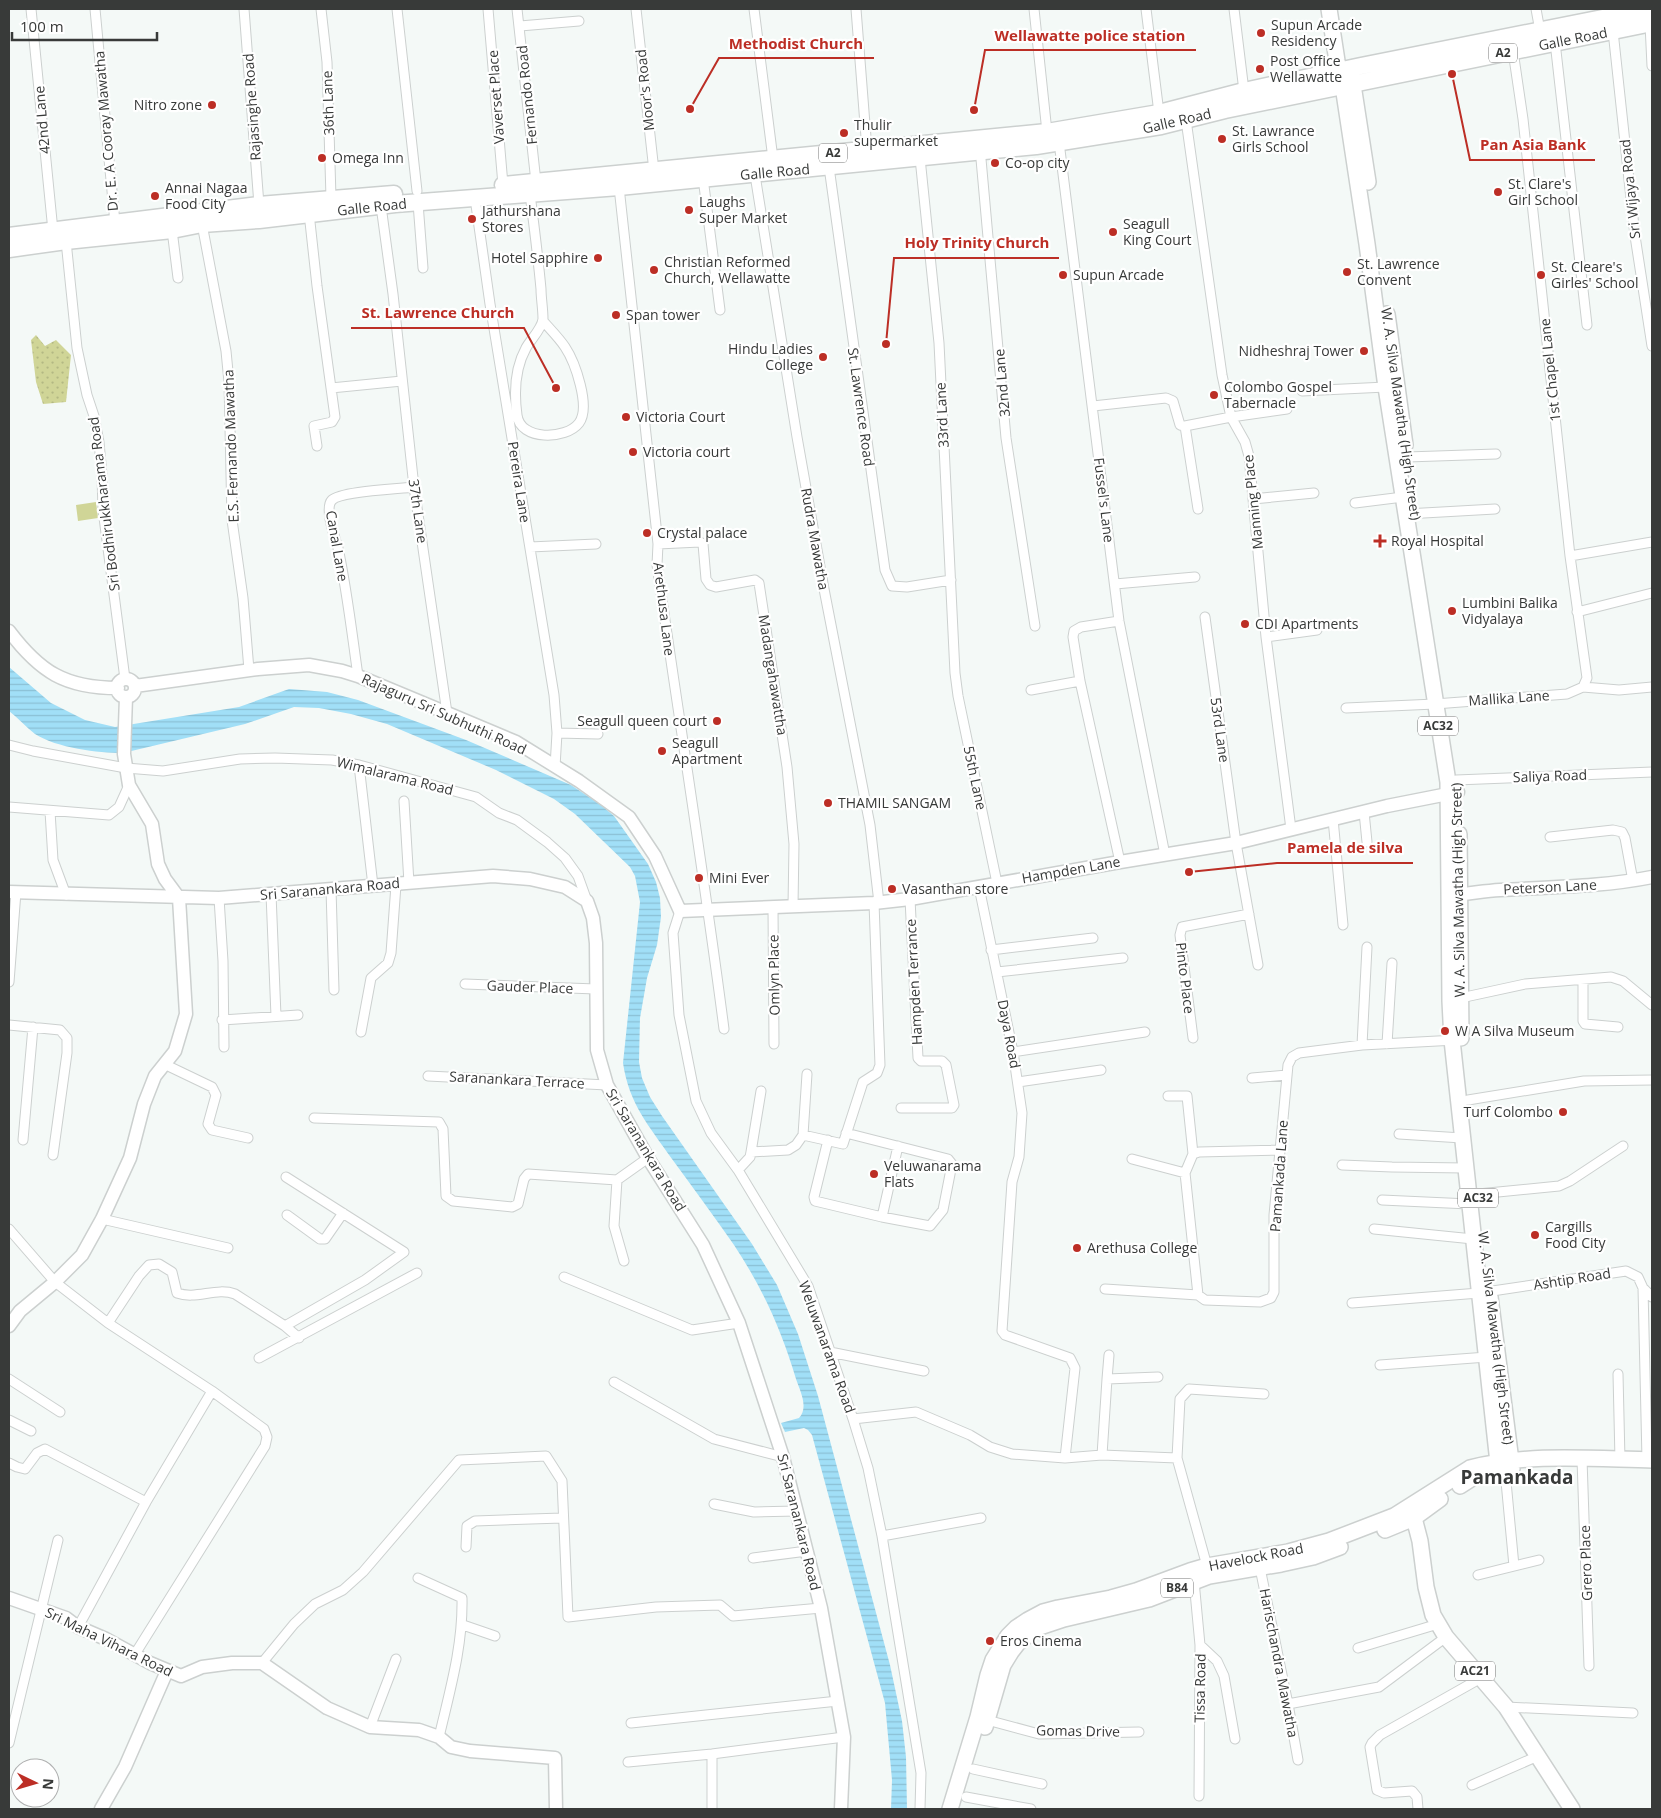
<svg xmlns="http://www.w3.org/2000/svg" width="1661" height="1818" font-family="'Open Sans',sans-serif">
<defs>
<pattern id="grass-dots" width="8" height="8" patternUnits="userSpaceOnUse" patternTransform="scale(1.25)"><rect width="8" height="8" fill="#d0d597"/><path d="M2 2h.1M6 6h.1" fill="none" stroke="#b3b883" stroke-width="1.8" stroke-linecap="round"/></pattern>
<pattern id="water-rules" width="6" height="5" patternUnits="userSpaceOnUse" patternTransform="scale(1.25)"><rect width="6" height="5" fill="#a1dff7"/><path d="M0 2.5h6" fill="none" stroke="#8bc0d4"/></pattern>
</defs>
<rect width="100%" height="100%" fill="#f4f9f7"/>
<path fill="url(#grass-dots)" d="M36,335L45,346L56,340L71,355L66,402L43,404L36,382L31,340Z"/>
<path fill="#d0d597" d="M96,502L98,518L78,521L76,505Z"/>
<path fill="url(#water-rules)" d="M9,667L51,703L85,720L115,727L239,707L289,689L327,692L358,700L466,740L571,785L601,805L614,816L648,864L656,882L660,898L661,917L657,945L647,978L640,1018L639,1062L642,1078L650,1097L662,1116L752,1244L777,1285L798,1334L818,1396L890,1665L902,1721L906,1757L907,1809H891L892,1780L885,1703L812,1435L808,1430L804,1428L785,1432L781,1423L799,1418C809,1407 800,1391 796,1379C782,1331 762,1287 734,1245C714,1216 693,1188 672,1159C649,1126 629,1104 623,1063L640,902L635,876L630,867L575,814L554,799L496,770L387,724L351,714L319,708L294,707L245,724L123,753C98,753 57,748 35,734C26,727 18,718 9,711Z"/>
<g fill="none" stroke-linecap="round" stroke-linejoin="round">
<defs>
<path id="street" d="M31,9L53,231
M95,9L115,223
M244,9L259,205
M321,9L327,62L331,198
M397,9L417,191
M488,9L503,185
M517,9L536,182
M636,9L654,171
M754,9L773,159
M856,9L867,150
M1034,9L1047,132
M1146,9L1159,113
M1234,9L1244,91
M1536,9L1540,31
M1650,24L1652,66
M520,26L579,21
M1613,31L1635,236L1652,346
M1555,42L1587,325
M1513,51L1523,119L1570,556L1587,678L1583,687
M1186,120L1222,375L1231,417L1245,442L1249,456L1266,637L1291,829
M1059,142L1119,621L1165,855
M980,148L1006,438L1035,626
M920,158L939,343L955,673L958,696L997,883
M829,167L885,570L892,586L907,587L951,580
M755,175L797,437L824,589L870,825L879,903
M703,178L720,310
M619,187L658,544L657,565C679,719 704,874 724,1029
M530,194C534,225 538,257 541,289C541,298 543,309 543,319C542,329 530,340 526,348C515,368 514,393 517,415C520,441 566,440 579,423C591,407 575,362 565,347C559,338 550,329 543,321
M475,198L490,304L554,695L557,733L555,767
M418,203L423,268
M381,206L393,294L414,487L447,713
M309,213L317,286L331,388L402,381
M202,224L226,351L229,382L232,520L243,598L249,670
M172,230L178,278
M66,241L77,348L87,395L94,416L99,442L102,475L103,510L125,679
M1302,391L1386,387
M1093,406L1166,398L1173,401L1180,425L1185,426L1231,417L1287,409
M1185,426L1198,509
M317,446L314,426L332,422L335,417L331,388
M1407,457L1496,454
M1253,499L1314,493
M1355,503L1403,497
M1406,514L1495,509
M658,544L700,542L703,544L706,579L710,585L716,587L755,580L759,583L787,767L794,844L793,906
M530,547L596,544
M1570,556L1652,542
M1115,584L1195,577
M1577,612L1652,593
M1205,617L1236,843L1258,965
M1119,621L1081,627L1074,631L1073,637L1080,681L1120,862
M1266,637L1317,630
M358,676C352,634 347,590 338,548C335,538 324,508 332,500C341,491 399,489 414,487
M1031,690L1080,681
M1346,708L1435,704L1567,694L1583,687L1619,690L1652,687
M557,733L598,734
M9,745L33,751L126,768L163,771L240,759L275,758L332,760L359,765L476,797L499,813L517,820L547,842L565,858L578,876L587,901
M359,765L373,886
M1448,782L1456,780L1652,772
M404,801L409,883
M9,807L109,815L119,807L129,785
M50,811L53,860L66,895
M1364,812L1367,842
M1333,819L1343,925
M1550,837L1613,830L1622,832L1625,838L1633,881
M979,887L1013,1052L1022,1113L1019,1157L1012,1182L1002,1331L1005,1335L1070,1358L1075,1368L1065,1458
M331,889L334,990
M271,894L276,1016
M219,898L223,961L224,1047
M773,907L774,1044
M680,911L673,933L679,1015L696,1101L711,1133L738,1170L808,1286L853,1419L868,1468L882,1536L921,1773L920,1809
M991,950L1093,938
M997,972L1123,958
M1583,980V1021L1585,1024L1618,1027
M9,982L16,892
M465,984L596,989
M1456,999L1525,984L1611,977L1623,981L1652,1005
M222,1020L298,1015
M9,1025L60,1030L67,1038V1053L53,1155
M361,1032L371,978L388,963L391,953L396,885
M1193,1038L1180,935L1182,927L1249,914
M1387,1044L1392,963
M1362,1045L1367,947
M1013,1052L1145,1032
M164,1064L212,1087L216,1095L208,1124L212,1130L248,1138
M428,1076L607,1085
M1252,1078L1287,1075
M1018,1082L1101,1070
M1168,1096H1187L1193,1154L1185,1173L1198,1295
M1468,1100L1584,1081L1652,1080
M901,1108H952L954,1105L946,1065L942,1061H921L918,1058L910,899
M314,1118L439,1122L443,1129L446,1196L453,1201L512,1207L518,1204L524,1179L528,1174L617,1180L648,1158
M1399,1134L1462,1138
M803,1135L807,1074
M23,1140L33,1027
M828,1140L814,1197L815,1201L882,1217L930,1226L943,1210L952,1164L948,1159L846,1133
M751,1152L761,1091
M1193,1154L1199,1152L1280,1150
M1132,1159L1185,1173
M1342,1165L1392,1167L1465,1168
M738,1170L750,1157L751,1152L788,1150L796,1145L803,1135L843,1144L863,1082L877,1073L880,1065L874,903
M617,1180L614,1226L624,1261
M1478,1194L1559,1186L1570,1181L1623,1146
M1382,1200L1469,1204
M287,1215L320,1239H325L343,1213
M882,1217L898,1146
M102,1219L228,1248
M9,1229L55,1282L108,1323L212,1391L264,1429L267,1437L265,1446L135,1654
M1374,1229L1473,1239
M564,1277L692,1330L739,1323
M1643,1288L1647,1460
M1105,1289L1198,1295L1205,1300L1260,1302L1271,1298L1274,1292V1215L1288,1065L1292,1057L1299,1053L1362,1045L1456,1040
M1352,1303L1479,1293L1626,1271L1638,1277L1643,1288L1652,1297
M108,1323L139,1276L149,1265L159,1264L172,1272L177,1293C196,1300 216,1287 235,1294L285,1326L299,1338
M285,1326L365,1280L404,1252L286,1177
M830,1352L924,1371
M259,1358L417,1273
M1380,1365L1487,1357
M1618,1374L1620,1460
M9,1379L60,1412
M1107,1379L1109,1355
M614,1382L714,1439L783,1457
M853,1419L916,1412L970,1435L990,1447L1012,1454L1065,1458L1102,1455L1177,1458
M9,1420L31,1431
M1102,1455L1107,1379L1158,1377
M1582,1459L1589,1666
M9,1463L17,1467L25,1469L37,1453L45,1449L146,1502
M1505,1471L1514,1566
M714,1504L754,1512L797,1511
M882,1536L981,1518
M466,1547L467,1526L475,1521L562,1518
M753,1558L807,1551
M1207,1566L1177,1458L1180,1399L1189,1389L1264,1394
M1260,1568L1288,1704L1298,1760
M1478,1575L1539,1560
M418,1578L462,1598C463,1646 450,1690 439,1737
M1194,1581L1200,1645L1199,1796
M463,1625L495,1636
M78,1627L146,1502L212,1391
M1200,1645L1217,1661L1224,1676L1235,1739
M1358,1648L1438,1624
M262,1663L294,1624L315,1604L343,1590L363,1572L459,1460L546,1456L562,1481L568,1617L656,1607L720,1605L733,1616L821,1608
M1288,1704L1379,1687L1446,1637
M1506,1707L1633,1713
M987,1720L1039,1734L1139,1732
M631,1723L838,1701
M370,1727L396,1659
M9,1743L58,1540
M712,1754V1809
M628,1762L712,1754L844,1737
M973,1769L1042,1784
M1472,1785L1538,1756
M966,1797L1031,1809
M1418,1809L1417,1797L1412,1791L1384,1793L1377,1790L1370,1747L1372,1743L1380,1735L1481,1678"/>
<path id="secondary" d="M9,631C40,672 65,688 118,688
M117 688a9 9 0 1 1 18 0a9 9 0 1 1-18 0Z
M135,686L258,669L309,665L342,671L358,676L447,713L516,742L579,781L629,817L655,856L680,911L874,903L910,899L1120,862L1236,843L1387,806L1458,792
M9,892L219,898L493,876L530,879L565,887L587,901L593,918L596,943L597,1050L607,1085L648,1158L703,1245L739,1323L783,1457L821,1608L844,1737L841,1809
M1451,895C1467,894 1484,891 1500,890C1551,887 1602,887 1652,877
M9,1326L20,1311L55,1282L82,1255L102,1219L130,1158L144,1104L155,1076L175,1051L186,1014L179,898L165,879L158,864L152,824L129,785L124,754L126,697
M9,1598L66,1618L78,1627L106,1639L150,1663L181,1676L202,1667L232,1663H262L327,1708L370,1727L419,1730L439,1737L451,1747L470,1751L555,1758L556,1809
M101,1809L125,1767L167,1671"/>
<path id="primary" d="M1329,9L1337,61L1343,86L1367,244L1386,387L1448,782L1450,1001L1452,1040L1499,1472
M1351,72L1368,182
M1387,314L1405,445
M1459,834L1461,1038
M1490,1297L1512,1469
M1460,1486L1474,1477L1508,1470
M1410,1509L1414,1518L1420,1541L1426,1587L1433,1615L1446,1637L1506,1707L1572,1809
M1385,1530L1414,1518L1440,1499
M985,1727L1003,1665L1011,1652L1018,1643L1037,1628L1064,1619L1149,1599L1209,1576L1281,1564L1313,1557L1340,1547
M950,1809L978,1717L988,1675L993,1660L1008,1636L1016,1628L1028,1620L1043,1612L1058,1608L1111,1598L1136,1591L1190,1571L1207,1566L1288,1552L1329,1541L1394,1516L1470,1468C1526,1453 1594,1459 1652,1460"/>
<path id="highway" d="M503,185L1047,132L1159,113L1244,91L1361,66L1648,9
M9,236L259,205L394,194
M9,249L66,241L172,230L202,224L259,220L395,204L619,187L1036,146L1161,126L1225,110L1652,23"/>
</defs>
<use href="#street" stroke="#ccd0cf" stroke-width="11"/>
<use href="#secondary" stroke="#ccd0cf" stroke-width="15"/>
<use href="#primary" stroke="#ccd0cf" stroke-width="18"/>
<use href="#highway" stroke="#ccd0cf" stroke-width="19"/>
<use href="#street" stroke="#fff" stroke-width="9"/>
<use href="#secondary" stroke="#fff" stroke-width="12"/>
<use href="#primary" stroke="#fff" stroke-width="15"/>
<use href="#highway" stroke="#fff" stroke-width="16"/>
</g>
<g fill="#bc2e25" stroke="#fff" stroke-width="2">
<circle cx="1261" cy="33" r="5"/>
<circle cx="1260" cy="69" r="5"/>
<circle cx="212" cy="105" r="5"/>
<circle cx="844" cy="133" r="5"/>
<circle cx="1222" cy="139" r="5"/>
<circle cx="322" cy="158" r="5"/>
<circle cx="995" cy="163" r="5"/>
<circle cx="1498" cy="192" r="5"/>
<circle cx="155" cy="196" r="5"/>
<circle cx="689" cy="210" r="5"/>
<circle cx="472" cy="219" r="5"/>
<circle cx="1113" cy="232" r="5"/>
<circle cx="598" cy="258" r="5"/>
<circle cx="654" cy="270" r="5"/>
<circle cx="1347" cy="272" r="5"/>
<circle cx="1063" cy="275" r="5"/>
<circle cx="1541" cy="275" r="5"/>
<circle cx="616" cy="315" r="5"/>
<circle cx="1364" cy="351" r="5"/>
<circle cx="823" cy="357" r="5"/>
<circle cx="1214" cy="395" r="5"/>
<circle cx="626" cy="417" r="5"/>
<circle cx="633" cy="452" r="5"/>
<circle cx="647" cy="533" r="5"/>
<path d="M1377.5 533.5h5v5h5v5h-5v5h-5v-5h-5v-5h5z"/>
<circle cx="1452" cy="611" r="5"/>
<circle cx="1245" cy="624" r="5"/>
<circle cx="717" cy="721" r="5"/>
<circle cx="662" cy="751" r="5"/>
<circle cx="828" cy="803" r="5"/>
<circle cx="699" cy="878" r="5"/>
<circle cx="892" cy="889" r="5"/>
<circle cx="1445" cy="1031" r="5"/>
<circle cx="1563" cy="1112" r="5"/>
<circle cx="874" cy="1174" r="5"/>
<circle cx="1535" cy="1235" r="5"/>
<circle cx="1077" cy="1248" r="5"/>
<circle cx="990" cy="1641" r="5"/>
</g>
<g text-anchor="middle" stroke-width="4.5" stroke-linejoin="round" paint-order="stroke">
<g fill="#fff" stroke="#747574" stroke-width="1">
<rect x="1489" y="43.5" width="28" height="19" rx="4"/>
<rect x="819" y="143.5" width="28" height="19" rx="4"/>
<rect x="1418" y="716.5" width="40" height="19" rx="4"/>
<rect x="1458" y="1188.5" width="40" height="19" rx="4"/>
<rect x="1161" y="1578.5" width="32" height="19" rx="4"/>
<rect x="1455" y="1661.5" width="40" height="19" rx="4"/>
</g>
<g font-size="12" font-weight="bold" fill="#383a39">
<text x="1503" y="57">A2</text>
<text x="833" y="157">A2</text>
<text x="1438" y="730">AC32</text>
<text x="1478" y="1202">AC32</text>
<text x="1177" y="1592">B84</text>
<text x="1475" y="1675">AC21</text>
</g>
<g font-size="14" fill="#383a39" stroke="#fff" text-anchor="start">
<text x="1271" y="30">Supun Arcade<tspan x="1271" dy="16">Residency</tspan></text>
<text x="1270" y="66">Post Office<tspan x="1270" dy="16">Wellawatte</tspan></text>
<text x="202" y="110" text-anchor="end">Nitro zone</text>
<text x="854" y="130">Thulir<tspan x="854" dy="16">supermarket</tspan></text>
<text x="1232" y="136">St. Lawrance<tspan x="1232" dy="16">Girls School</tspan></text>
<text x="332" y="163">Omega Inn</text>
<text x="1005" y="168">Co-op city</text>
<text x="1508" y="189">St. Clare's<tspan x="1508" dy="16">Girl School</tspan></text>
<text x="165" y="193">Annai Nagaa<tspan x="165" dy="16">Food City</tspan></text>
<text x="699" y="207">Laughs<tspan x="699" dy="16">Super Market</tspan></text>
<text x="482" y="216">Jathurshana<tspan x="482" dy="16">Stores</tspan></text>
<text x="1123" y="229">Seagull<tspan x="1123" dy="16">King Court</tspan></text>
<text x="588" y="263" text-anchor="end">Hotel Sapphire</text>
<text x="664" y="267">Christian Reformed<tspan x="664" dy="16">Church, Wellawatte</tspan></text>
<text x="1357" y="269">St. Lawrence<tspan x="1357" dy="16">Convent</tspan></text>
<text x="1551" y="272">St. Cleare's<tspan x="1551" dy="16">Girles' School</tspan></text>
<text x="1073" y="280">Supun Arcade</text>
<text x="626" y="320">Span tower</text>
<text x="813" y="354" text-anchor="end">Hindu Ladies<tspan x="813" dy="16">College</tspan></text>
<text x="1354" y="356" text-anchor="end">Nidheshraj Tower</text>
<text x="1224" y="392">Colombo Gospel<tspan x="1224" dy="16">Tabernacle</tspan></text>
<text x="636" y="422">Victoria Court</text>
<text x="643" y="457">Victoria court</text>
<text x="657" y="538">Crystal palace</text>
<text x="1391" y="546">Royal Hospital</text>
<text x="1462" y="608">Lumbini Balika<tspan x="1462" dy="16">Vidyalaya</tspan></text>
<text x="1255" y="629">CDI Apartments</text>
<text x="707" y="726" text-anchor="end">Seagull queen court</text>
<text x="672" y="748">Seagull<tspan x="672" dy="16">Apartment</tspan></text>
<text x="838" y="808">THAMIL SANGAM</text>
<text x="709" y="883">Mini Ever</text>
<text x="902" y="894">Vasanthan store</text>
<text x="1455" y="1036">W A Silva Museum</text>
<text x="1553" y="1117" text-anchor="end">Turf Colombo</text>
<text x="884" y="1171">Veluwanarama<tspan x="884" dy="16">Flats</tspan></text>
<text x="1545" y="1232">Cargills<tspan x="1545" dy="16">Food City</tspan></text>
<text x="1087" y="1253">Arethusa College</text>
<text x="1000" y="1646">Eros Cinema</text>
</g>
<g font-size="14" fill="#383a39" stroke="#fff">
<text transform="translate(1573 39) rotate(-11)" y="5">Galle Road</text>
<text transform="translate(645 90) rotate(-96)" y="5">Moor's Road</text>
<text transform="translate(527 95) rotate(-96)" y="5">Fernando Road</text>
<text transform="translate(496 97) rotate(-94)" y="5">Vaverset Place</text>
<text transform="translate(328 103) rotate(-92)" y="5">36th Lane</text>
<text transform="translate(252 107) rotate(-94)" y="5">Rajasinghe Road</text>
<text transform="translate(42 120) rotate(-95)" y="5">42nd Lane</text>
<text transform="translate(1177 121) rotate(-13)" y="5">Galle Road</text>
<text transform="translate(106 131) rotate(-95)" y="5">Dr. E. A Cooray Mawatha</text>
<text transform="translate(775 172) rotate(-5)" y="5">Galle Road</text>
<text transform="translate(1630 189) rotate(-96)" y="5">Sri Wijaya Road</text>
<text transform="translate(372 207) rotate(-6)" y="5">Galle Road</text>
<text transform="translate(1550 370) rotate(-96)" y="5">1st Chapel Lane</text>
<text transform="translate(1002 383) rotate(-95)" y="5">32nd Lane</text>
<text transform="translate(861 407) rotate(82)" y="5">St. Lawrence Road</text>
<text transform="translate(1401 414) rotate(82)" y="5">W. A. Silva Mawatha (High Street)</text>
<text transform="translate(942 415) rotate(-93)" y="5">33rd Lane</text>
<text transform="translate(231 446) rotate(-92)" y="5">E.S. Fernando Mawatha</text>
<text transform="translate(519 482) rotate(81)" y="5">Pereira Lane</text>
<text transform="translate(1104 500) rotate(83)" y="5">Fussel's Lane</text>
<text transform="translate(1253 502) rotate(-96)" y="5">Manning Place</text>
<text transform="translate(104 504) rotate(-97)" y="5">Sri Bodhirukkharama Road</text>
<text transform="translate(418 511) rotate(82)" y="5">37th Lane</text>
<text transform="translate(815 539) rotate(80)" y="5">Rudra Mawatha</text>
<text transform="translate(337 546) rotate(80)" y="5">Canal Lane</text>
<text transform="translate(664 609) rotate(83)" y="5">Arethusa Lane</text>
<text transform="translate(773 675) rotate(81)" y="5">Madangahawattha</text>
<text transform="translate(1509 698) rotate(-4)" y="5">Mallika Lane</text>
<text transform="translate(444 714) rotate(24)" y="5">Rajaguru Sri Subhuthi Road</text>
<text transform="translate(1220 730) rotate(82)" y="5">53rd Lane</text>
<text transform="translate(395 776) rotate(14)" y="5">Wimalarama Road</text>
<text transform="translate(1550 776) rotate(-2)" y="5">Saliya Road</text>
<text transform="translate(975 778) rotate(78)" y="5">55th Lane</text>
<text transform="translate(1071 870) rotate(-10)" y="5">Hampden Lane</text>
<text transform="translate(1550 887) rotate(-3)" y="5">Peterson Lane</text>
<text transform="translate(330 889) rotate(-5)" y="5">Sri Saranankara Road</text>
<text transform="translate(1458 890) rotate(-91)" y="5">W. A. Silva Mawatha (High Street)</text>
<text transform="translate(774 975) rotate(-91)" y="5">Omlyn Place</text>
<text transform="translate(1185 978) rotate(83)" y="5">Pinto Place</text>
<text transform="translate(914 982) rotate(-93)" y="5">Hampden Terrance</text>
<text transform="translate(530 987) rotate(2)" y="5">Gauder Place</text>
<text transform="translate(1009 1034) rotate(79)" y="5">Daya Road</text>
<text transform="translate(517 1080) rotate(3)" y="5">Saranankara Terrace</text>
<text transform="translate(646 1150) rotate(59)" y="5">Sri Saranankara Road</text>
<text transform="translate(1279 1176) rotate(-86)" y="5">Pamankada Lane</text>
<text transform="translate(1572 1279) rotate(-9)" y="5">Ashtip Road</text>
<text transform="translate(1496 1338) rotate(83)" y="5">W. A. Silva Mawatha (High Street)</text>
<text transform="translate(827 1347) rotate(70)" y="5">Weluwanarama Road</text>
<text transform="translate(799 1522) rotate(76)" y="5">Sri Saranankara Road</text>
<text transform="translate(1256 1557) rotate(-11)" y="5">Havelock Road</text>
<text transform="translate(1586 1563) rotate(-92)" y="5">Grero Place</text>
<text transform="translate(109 1642) rotate(26)" y="5">Sri Maha Vihara Road</text>
<text transform="translate(1279 1663) rotate(79)" y="5">Harischandra Mawatha</text>
<text transform="translate(1200 1688) rotate(-89)" y="5">Tissa Road</text>
<text transform="translate(1078 1731) rotate(1)" y="5">Gomas Drive</text>
</g>
<g font-size="19" font-weight="bold" fill="#383a39" stroke="#fff">
<text x="1517" y="1484">Pamankada</text>
</g>
</g>
<path fill="none" stroke="#bc2e25" stroke-width="2" d="M974 110L985 50H1196M690 109L719 58H874M1452 74L1470 160H1595M886 344L894 258H1059M556 388L524 328H351M1189 872L1277 863H1413"/>
<g fill="#bc2e25" stroke="#fff" stroke-width="2">
<circle cx="974" cy="110" r="5"/>
<circle cx="690" cy="109" r="5"/>
<circle cx="1452" cy="74" r="5"/>
<circle cx="886" cy="344" r="5"/>
<circle cx="556" cy="388" r="5"/>
<circle cx="1189" cy="872" r="5"/>
</g>
<g font-size="15" text-anchor="middle" font-weight="bold" fill="#bc2e25" stroke="#fff" stroke-width="4.5" stroke-linejoin="round" paint-order="stroke">
<text x="1090" y="41">Wellawatte police station</text>
<text x="796" y="49">Methodist Church</text>
<text x="1533" y="150">Pan Asia Bank</text>
<text x="977" y="248">Holy Trinity Church</text>
<text x="438" y="318">St. Lawrence Church</text>
<text x="1345" y="853">Pamela de silva</text>
</g>
<rect width="1661" height="1818" fill="none" stroke="#383a39" stroke-width="20"/>
<g transform="translate(35 1783) rotate(95)"><circle r="24" fill="#ffffff" stroke="#afb0b0"/>
<path d="M0-4L9 19L0 12L-9 19Z" fill="#bc2e25"/>
<text y="-8" font-size="14" font-weight="bold" text-anchor="middle" fill="#383a39">N</text>
</g>
<path d="M12 32v8h145v-8" fill="none" stroke="#383a39" stroke-width="2.5"/>
<text x="20" y="32" font-size="15" fill="#383a39" stroke="#ffffff" stroke-width="4" paint-order="stroke">100 m</text>
</svg>
